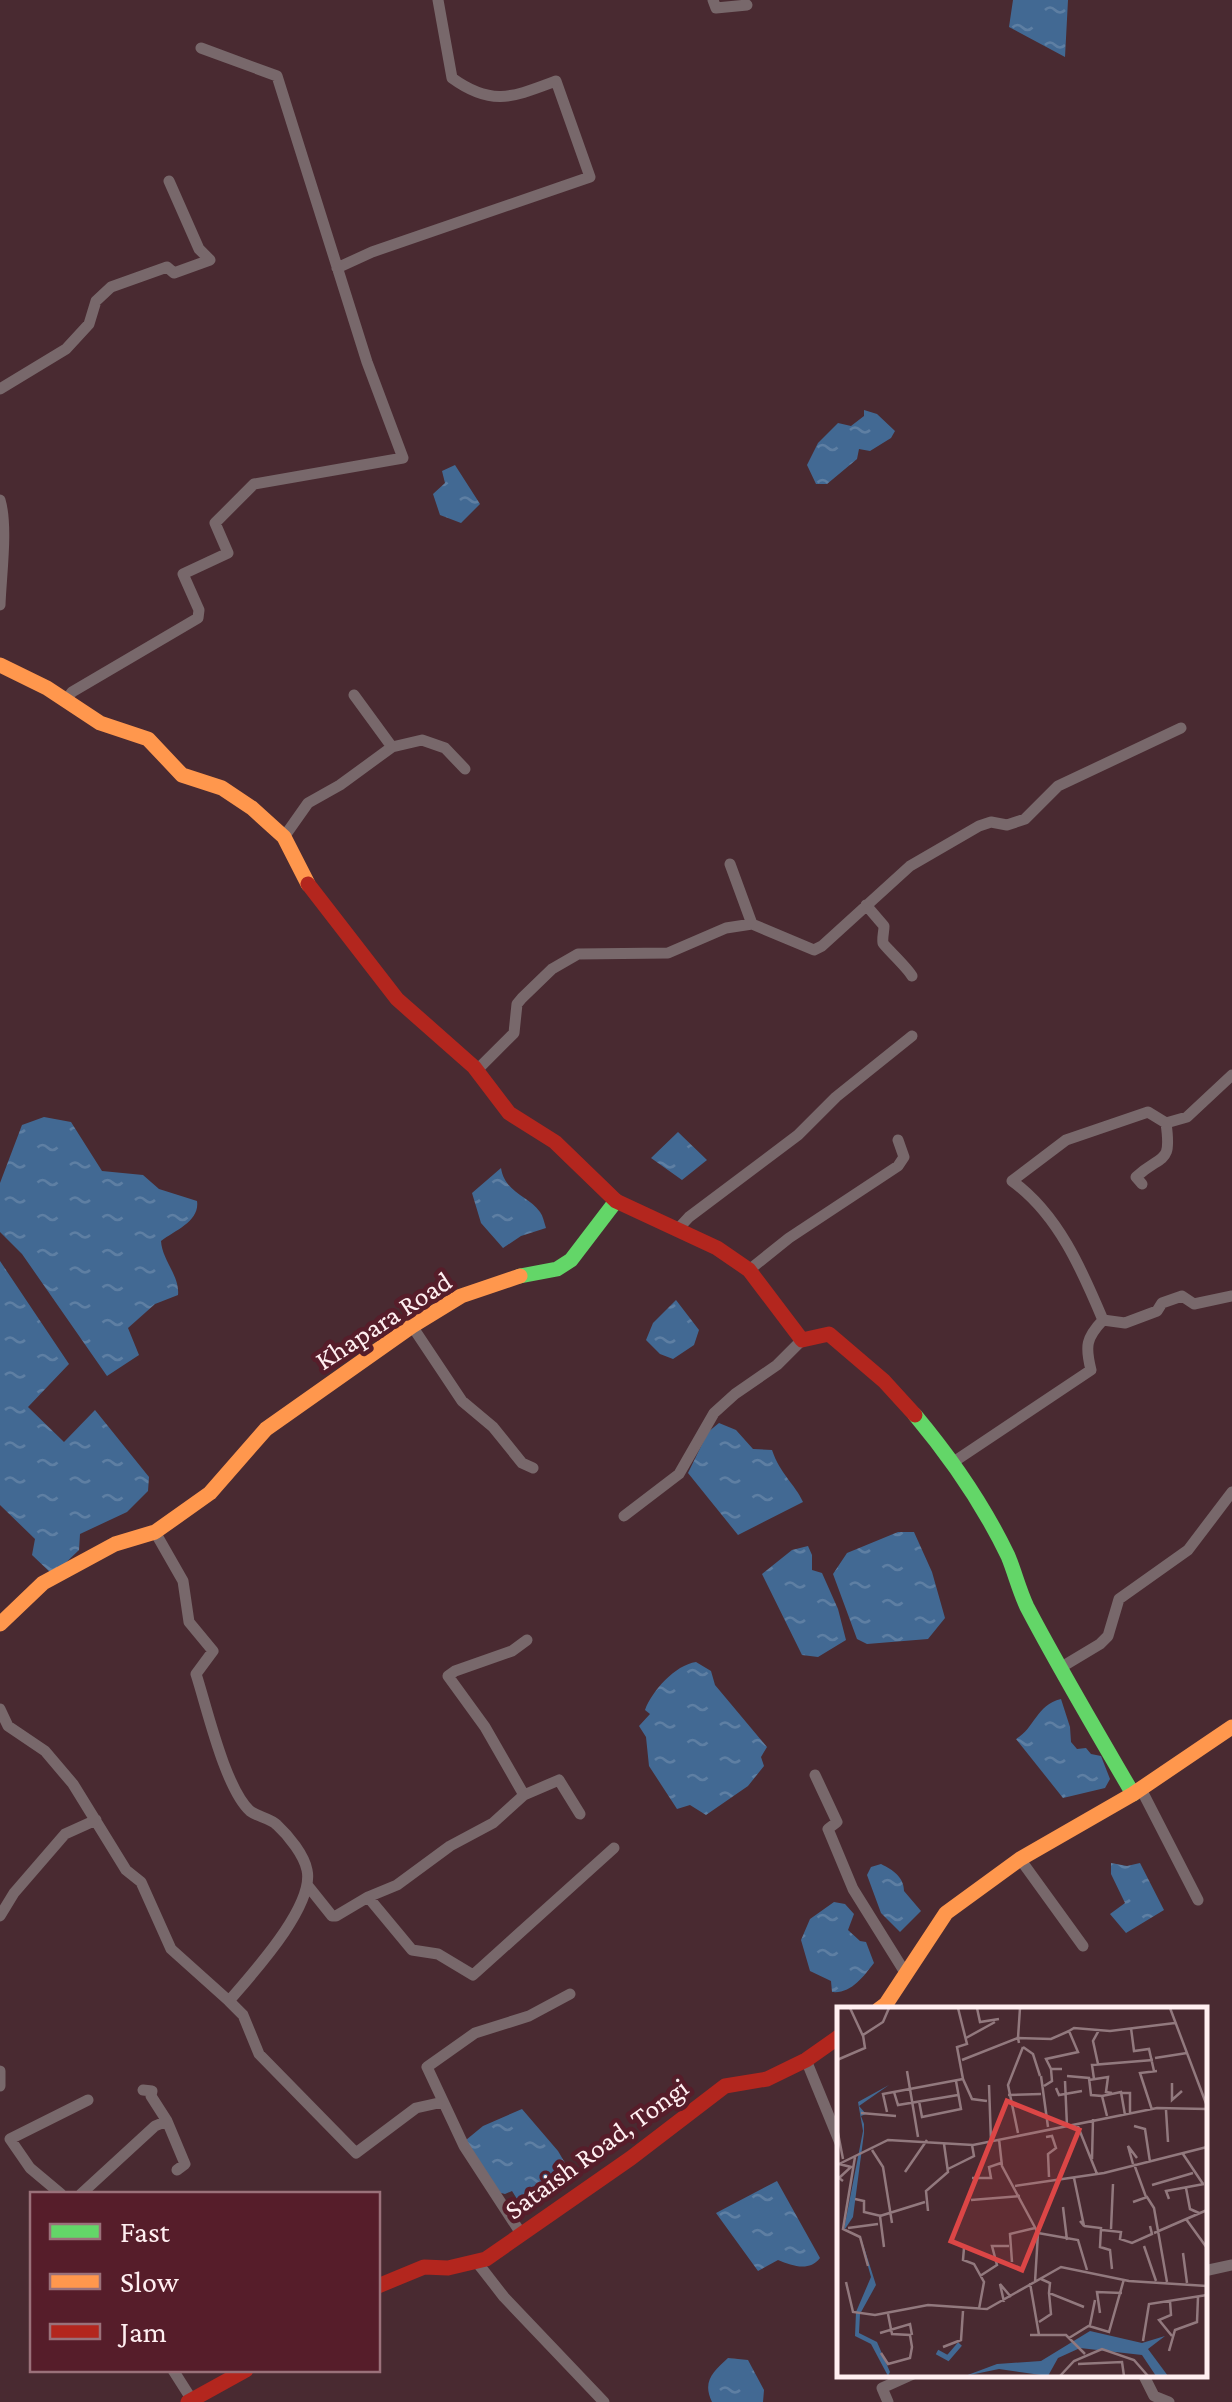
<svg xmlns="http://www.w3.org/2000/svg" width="1232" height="2402" font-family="'Crimson Pro',serif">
<defs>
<pattern id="water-ripples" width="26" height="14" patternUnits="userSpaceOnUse" patternTransform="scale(2.5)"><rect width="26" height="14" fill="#426993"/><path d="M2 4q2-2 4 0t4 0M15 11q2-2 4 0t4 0" fill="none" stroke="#5e7fa3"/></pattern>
</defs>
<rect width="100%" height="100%" fill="#492a31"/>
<path fill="url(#water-ripples)" d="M1013,0H1068L1065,57L1009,27Z
M864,410L877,414L895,431L891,438L870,451L859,449L857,459L827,484H816L807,465L818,443L838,423L851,426L864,416Z
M455,465L480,504L461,523L440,515L433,494L445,483L442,471Z
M44,1117L71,1122L102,1171L143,1175L159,1189L197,1201C200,1221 176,1230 161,1241C162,1260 180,1276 178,1295L155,1304L128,1328L139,1355L107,1376L22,1254L0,1232V1183L22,1125Z
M678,1132L707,1160L682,1180L651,1158Z
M501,1168C505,1193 528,1195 540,1212C543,1216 544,1222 546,1228L521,1236L503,1248L481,1223L472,1193Z
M0,1261L69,1364L28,1407L64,1442L95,1410L149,1477L148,1491L127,1512L80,1534L79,1550L53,1575L32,1555L35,1539L0,1505Z
M676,1300L699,1330L694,1345L673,1359L660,1354L646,1340L653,1323Z
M719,1423L736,1430L753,1449L772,1450C780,1474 795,1484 803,1502L738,1535L688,1473L708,1432Z
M898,1532H914L932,1572L945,1618L928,1639L867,1644L857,1639L833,1574L847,1553Z
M808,1546L812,1555V1570L822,1573L838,1609L846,1640L818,1657L802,1655L762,1574L792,1550Z
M696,1662L711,1671L715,1685L767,1747L761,1757L764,1766L748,1786L706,1815L690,1805L677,1809L649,1766L646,1737L639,1726L650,1714L645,1710C652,1691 675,1665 696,1662Z
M1061,1699L1070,1727L1071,1742L1077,1749L1086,1748L1091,1754L1101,1756L1110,1779L1105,1788L1063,1798L1016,1739C1035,1728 1036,1705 1061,1699Z
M1111,1863L1127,1866L1140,1863L1164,1910L1126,1933L1110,1914L1125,1903L1111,1874Z
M881,1864C893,1870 904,1877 904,1891L921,1911L900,1932L881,1913L867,1875L871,1867Z
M834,1902L845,1904L854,1914L848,1930L860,1941L866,1942L874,1963C863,1977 851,1994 832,1992L831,1981L810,1971L801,1940L810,1919Z
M522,2109L558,2151L568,2168L555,2193L524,2210L512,2191L505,2194L497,2192L466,2140L483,2126Z
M777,2181L820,2258C809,2272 793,2266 778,2260L758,2271L716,2213Z
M728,2358L748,2360L764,2390L763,2402H712C702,2381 713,2372 728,2358Z"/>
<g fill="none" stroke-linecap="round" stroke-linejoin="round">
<path stroke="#78686b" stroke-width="11" d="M713,0L716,8L747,5
M337,268L372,252L590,177L556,81C513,97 492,107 452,78L438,0
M0,389L66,349L89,324L96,301L111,287L167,267L174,273L210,260L199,249L169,181
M0,500C8,527 1,575 0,605
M354,695L392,747
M66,700L72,692L198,618L199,610L183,574L228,553L215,523L254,484L403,458L367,362L277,76L201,48
M284,837L308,803L340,785L392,747L422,740L445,748L465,769
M730,864L752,924
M866,905L884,926C884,932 882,938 883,943C885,947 907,967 912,976
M477,1070L514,1033L517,1004L522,998L552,969L578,954L668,953L726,928L752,924L814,950L822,946L910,866L979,826L991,822L1007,825L1025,819L1058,786L1181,728
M1142,1184L1136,1177C1162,1153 1172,1166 1166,1123
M677,1230L689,1217L798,1135L836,1097L912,1036
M749,1270L789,1238L898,1166L904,1157L898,1140
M1103,1320L1125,1323L1157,1311L1162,1303L1182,1296L1194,1304L1232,1296
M412,1326L462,1401L493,1427L522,1463L533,1468
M955,1461L1091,1370C1085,1346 1086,1338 1103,1320C1082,1270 1058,1214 1012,1181L1066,1140L1148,1112L1166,1123L1187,1117L1232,1075
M624,1516L679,1474L714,1413L735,1394L777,1365L802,1340
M155,1532L183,1581L189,1622L213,1651L196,1674C207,1708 225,1788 250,1811C258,1817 270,1818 277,1825C289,1836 304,1855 307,1870C315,1906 252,1974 229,2001L243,2015L259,2054L356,2153L416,2108L443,2102
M1060,1668L1100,1644L1108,1636L1119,1599L1188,1550L1232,1492
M0,1709L8,1726L45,1751L73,1784L126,1870L141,1882L171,1949L229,2001
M815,1775L837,1822L828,1829L853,1889L906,1974
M1141,1789L1198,1900
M524,1795L485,1727L448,1676L455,1671L512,1651L527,1640
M1020,1859L1083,1946
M308,1886L332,1916H336L368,1897L397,1885L450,1846L493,1823L524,1795L559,1780L580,1814
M368,1897L412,1950L438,1954L473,1975L614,1848
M0,1916L14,1893L65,1834L96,1820
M806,2060L840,2143
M0,2071V2086
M143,2090L152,2091L151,2096L167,2121
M61,2194L30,2168L10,2139L88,2100
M81,2194L155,2126L167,2121L185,2164L177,2170
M522,2235L464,2146L427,2067L475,2033L529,2016L570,1994
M476,2261L504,2297L604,2402
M1204,2271L1232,2265
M173,2370L192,2400
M1143,2374L1154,2396L1169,2402
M888,2402L882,2388L913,2374"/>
<path stroke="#63d668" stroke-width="15" d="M520,1276L557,1269L571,1260L616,1201
M915,1415C951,1458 984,1506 1008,1556C1015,1573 1019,1590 1027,1607C1060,1670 1097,1732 1133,1794"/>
<path stroke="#ff974d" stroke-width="15" d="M0,665L47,688L100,723L148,739L182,775L222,788L252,808L284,837L308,884
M0,1624L43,1583L115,1544L155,1532L210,1493L266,1429L412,1326L461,1296L520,1276
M878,2010L886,2004L946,1913L1020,1859L1133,1794L1232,1727"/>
<path stroke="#b3261e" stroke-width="15" d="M308,884L397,999L474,1067L509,1113L555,1142L616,1201L717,1248L749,1270L802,1340L829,1334L884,1381L915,1415
M378,2286L424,2267L448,2268L486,2259L631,2158L725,2086L767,2079L806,2060L840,2036
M188,2402L246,2370"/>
</g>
<g text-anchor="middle" stroke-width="9" stroke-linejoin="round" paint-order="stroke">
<g font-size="28" fill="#ffeff1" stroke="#561d2a">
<text transform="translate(383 1320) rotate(-33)" y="10">Khapara Road</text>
<text transform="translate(596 2148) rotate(-36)" y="10">Sataish Road, Tongi</text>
</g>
</g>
<g transform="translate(837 2007)">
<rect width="370" height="370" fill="#492a31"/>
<path d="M52,78L22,99L29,107L24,109L27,117V126L16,210L8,222L24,231L39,278L23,307L22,326L40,335L53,365L51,369L34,337L18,329L19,305L34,270L23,231L7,222L26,124L21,95ZM253,324L305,336L328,329L311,342L331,369H319L305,348L243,341L221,351L211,369L162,362L128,369L160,357L204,354Z" fill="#426993"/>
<path fill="none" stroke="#426993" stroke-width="5" d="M100,345L111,351L123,337"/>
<path fill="none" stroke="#92797e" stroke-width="2.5" d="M13,1L26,29M121,1L130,37L120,40L126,72L135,92L150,94M140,1L143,15L162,12M333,1L370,99M294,21L297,44L312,42L317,64M129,31L158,15M182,36L181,31L214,32L232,24M186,40L196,47L203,69M318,51L350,46M0,53L28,41L26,28L46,15L52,1M125,53L181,31L183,1M261,57L256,34L262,23M214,62L209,52L241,45L232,24L237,21L273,24L338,16M70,64L81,130M204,69L211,120M230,69L252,71L254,88L265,89L270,109M257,72L255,58L316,53M252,73L271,70L269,85L275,86M228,74L230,119M335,76V93L345,84M152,78L154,134M207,79L215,74L214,62H225M219,81L222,88L245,84M57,85L61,98L121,88M284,86H293V107M171,88L204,87M265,89L284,85L288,108M82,94L85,110L124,102L119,74M315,103L303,66L320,64M329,103L331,135M50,105L46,87L126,72M24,106L59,109M240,117L260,167M297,119L308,122L313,155M0,121L6,152M181,126L171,78L186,40M209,130L215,129L219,141L211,147L212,170M162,132L165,159L201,226M35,143L46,160L55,216M346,147L366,177M18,150L6,222L23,230L31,259M255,152L256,112M2,157L14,160L2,171L6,174M296,157L291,139L300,151M297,157L309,190M0,158L51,133L136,138L320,101L370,102M111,162L137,149L135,138M68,165L90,133M135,171H154L152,160L164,156M237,171L247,219L243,214M315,178L356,166M178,179L267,166L370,140M349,181L353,202L362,206M18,192L27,194V205L44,209M332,192L329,184L367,177M134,193L183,189M296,195L310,190L317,201L330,275M226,200L230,233M91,204L89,184L111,165L107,137M349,212L370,241M247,219L264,221L263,240L273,243L275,262M11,221L41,217M274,222L276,177M265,223L284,225L283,232L295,236L315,227L313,219M201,226L241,233L250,263M317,226L370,203M307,239L319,274M47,240L43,209L88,195M127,241L126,253L137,257L147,275L142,302M346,246L350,276M175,255L173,227L198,221M143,269L160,258L155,239H172M204,272L213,276L212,286L247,300M9,275L16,305L38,308L91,298L150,302L224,260L292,274L370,279M198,275L201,226M193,276L202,328M333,294L334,308L322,313L335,329M167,295L163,277L174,290M263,306L260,285L285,286M202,315L214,307L212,286M252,319L272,325L287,272M43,326L73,317L75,328M193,328H229L248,347M232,331L253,318L258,293M306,334L312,297L370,288M106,340L124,333L126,304M332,344L338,323L360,315L361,290M44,346L51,357L73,351L75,340L73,328L55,327L51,307M241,357L285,355L287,369M223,369L237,354L265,342L297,353L311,369"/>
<path fill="#dc4646" fill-opacity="0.15" stroke="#dc4646" stroke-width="5" d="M170,94L242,123L185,263L114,234Z"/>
<rect width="370" height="370" fill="none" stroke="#ffeff1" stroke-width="5"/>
</g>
<rect x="30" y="2192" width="350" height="180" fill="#561d2a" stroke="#9a717a" stroke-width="2.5"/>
<rect x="50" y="2224" width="50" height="15" fill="#63d668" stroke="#9a717a" stroke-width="2.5"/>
<text x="120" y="2242" font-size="30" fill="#ffeff1">Fast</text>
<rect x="50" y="2274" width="50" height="15" fill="#ff974d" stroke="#9a717a" stroke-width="2.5"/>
<text x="120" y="2292" font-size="30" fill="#ffeff1">Slow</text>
<rect x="50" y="2324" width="50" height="15" fill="#b3261e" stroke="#9a717a" stroke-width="2.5"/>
<text x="120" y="2342" font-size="30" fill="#ffeff1">Jam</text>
</svg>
